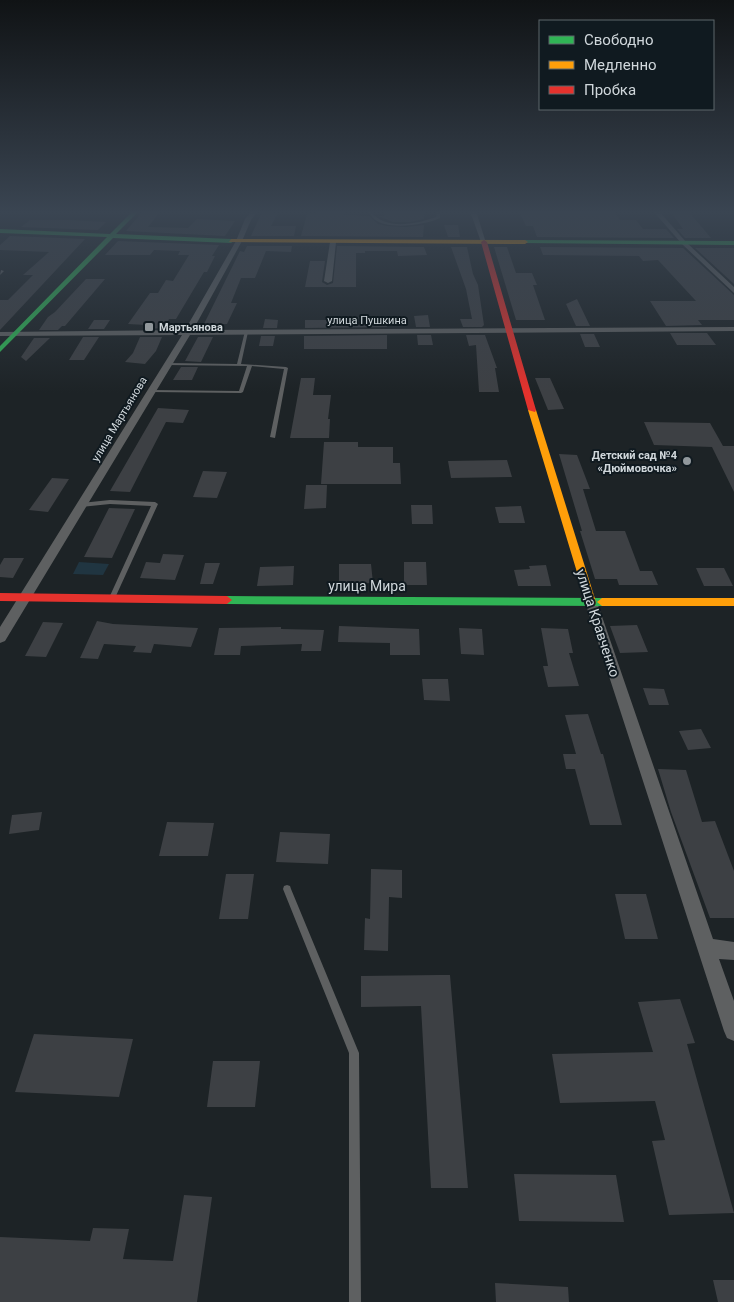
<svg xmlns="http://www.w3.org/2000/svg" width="734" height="1302" font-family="Roboto,sans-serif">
<rect width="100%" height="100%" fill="#1d2326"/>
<path fill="#203541" d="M79,562L109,564L103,575L73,574Z"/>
<path fill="#3d4044" d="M143,211L160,212L148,227L188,228L197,219L235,221L225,236L126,231Z
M319,211H345L343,215L369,216L378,224L387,226L406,227L424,225L423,237L301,236L307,214H317Z
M385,211H425L424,219L410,222H393L378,216H384Z
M519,211H614L620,220H636L643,229H666L674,238L537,237L533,226H526Z
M262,212L278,213L271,226H296L294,236H251Z
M671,212H689L711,238H685L677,229H683Z
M30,220H69L106,222L98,230L21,227Z
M444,225H458L460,237H448Z
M10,236L85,239L0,330V300H8L33,275H23L49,252L0,250V245Z
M118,241L219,245L212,256H215L207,272H204L176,319H169L165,328L144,329L146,325L128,324L150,293H158L166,280L173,281L189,255H178L180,251L154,250L150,255H105Z
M247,246H292L291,252L266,251L255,278H241L231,303H237L227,324H220L217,328H202L240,251L244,252Z
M337,246L424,247L427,255L398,256L397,251H365V253H356V287H305L310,261H325L322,282L327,285L333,283Z
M451,247H467L473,274L478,285L484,325L482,327H463L460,319H472L466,289Z
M494,247H507L516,273H532L537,285H533L545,320H516Z
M540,247L683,248L734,295V320H698L702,325L666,326L650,301H696L658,260L643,261L639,256L543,255Z
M695,248H734V284Z
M86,279H105L65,326H62L58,330H39L48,317L55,312Z
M577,299L590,326H576L566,304Z
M428,315L430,327H416L414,316Z
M387,317V327L305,328V320H344V318Z
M265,319L278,320L277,328H263Z
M94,320H110L104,329H88Z
M670,333H707L716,345H677Z
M580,334H594L600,347H585Z
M387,335V349H304V336Z
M417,335H431L433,345H418Z
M466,335H485L497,368H495L499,392H479L476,345L469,346Z
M261,336H275L273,346H259Z
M83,337H99L84,360H69Z
M140,337H162L156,351L145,364L125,362L133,353Z
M198,337H213L201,362L185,361Z
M34,338H50L26,361L21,357Z
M181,367H198L192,380H173Z
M301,378H315L313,395H331L328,419H330L329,438H290Z
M535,378H550L564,409L548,410Z
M158,408L189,410L183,423L166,422L130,492L110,491Z
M644,422L710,423L723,446H734V492L712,447L654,445Z
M324,442H358V447H393V463H400L401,484H321Z
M559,454L577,455L590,489H583L596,531H625L640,571H652L658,585H619L617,579H595L580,531H582Z
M507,460L512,477L451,478L448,461Z
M203,471L227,472L217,498L193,497Z
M52,478L69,479L48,512L29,510Z
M306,485H327L326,508L304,509Z
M411,505H432L433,524H412Z
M521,506L525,523H499L495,507Z
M109,508L135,509L112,558L84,557Z
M163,554L184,555L175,580L140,578L146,562L160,563Z
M4,558H24L13,578L0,577V565Z
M404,562H426L427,585H404Z
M205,563H220L213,584H200Z
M339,564H371L373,583L339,584Z
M546,565L551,586H518L514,570L530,569L529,566Z
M294,566L293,585L257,586L260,567Z
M696,568H724L733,586H704Z
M97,621L113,624L198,628L191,647L154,644L151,653L133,652L136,646L104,644L98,659L80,658Z
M43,622L63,623L46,657L25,656Z
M637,625L648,652L620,653L610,626Z
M339,626L419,629L420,655H390V643L338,642Z
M281,627V629L324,630L321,651H301L302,644L241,646L240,655H214L219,628Z
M459,628L482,629L484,655L461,654Z
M541,628L568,629L573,653H569L579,686L548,687L543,666H548Z
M422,679H448L450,701L424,700Z
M643,688L664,689L669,705H649Z
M588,714L601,754H603L622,825H590L575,769H566L563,754H576L565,715Z
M701,729L711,748L688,750L679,731Z
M658,769L686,770L702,822L715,821L734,871V918H710L671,812Z
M42,812L39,830L9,834L12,815Z
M167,822L214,823L208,856H159Z
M280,832L330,834L328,864L276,862Z
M371,869L402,870V898L389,897L388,951L364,950L365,918L370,919Z
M226,874H254L248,919H219Z
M615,894H646L658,939H625Z
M439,975H450L468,1188H431L421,1006L361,1007V976Z
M680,999L695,1043L687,1044L734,1213L669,1215L652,1141L665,1140L655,1101L560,1103L552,1054L653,1052L638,1002Z
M34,1034L133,1039L119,1097L15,1092Z
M213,1061H260L255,1107H207Z
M514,1174L616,1175L624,1222L519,1221Z
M184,1195L212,1197L197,1302H0V1237L90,1241L93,1228L129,1229L123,1259L173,1261Z
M713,1280H734V1302H718Z
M495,1283L568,1287L569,1302H496Z"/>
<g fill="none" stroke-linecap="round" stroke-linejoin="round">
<path fill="#5e6061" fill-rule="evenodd" d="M368,211H371C384,231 417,224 436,217L437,211H440V218C425,225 386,231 373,218C371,216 370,213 368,211Z
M1,270L4,271L0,275Z
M245,331L248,332L241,364L286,367L288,368L275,438L270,437L284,369L252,366L243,392L241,393L151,392L149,391L151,390L239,391L247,366L168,365L166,364L168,363L237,364Z
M110,500L155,502L158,504L115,598L112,600L109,598L151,506L110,504L81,507L78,505L81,503Z
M287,885L290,886L291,889L359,1053L361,1302H349V1053L283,889L284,886Z"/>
<path fill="#5e6061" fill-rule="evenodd" d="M252,211H258L251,220L242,241L193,330L734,327V331L190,335L5,641L0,643V627L182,335L0,336V332L185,330L236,241L245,219Z
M470,211H476L486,243L481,242Z
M653,211H659L686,242L734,287V293L682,244Z
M333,240L336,242L332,281L328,283L324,281L330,242Z
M591,597L596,599L597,602L713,939L734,942V960L719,959L734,1001V1041L727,1038L724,1031L585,602L586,599Z"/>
<path fill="#30b455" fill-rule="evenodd" d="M133,211H139L116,234L231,239L234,241L231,243L113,238L0,352V346L107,237L0,233V229L110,234Z
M525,240L734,241V245L523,243Z
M227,596L602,598L607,602L602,606L227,604L222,600Z"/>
<path fill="#ff9f0a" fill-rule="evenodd" d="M231,239L525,240L528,242L525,244L229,242Z
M529,408L536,410L596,602L595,605L591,606L586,602L528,410Z
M602,598H734V606H602L597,602Z"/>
<path fill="#e5322d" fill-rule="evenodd" d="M484,240L487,242L536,410L535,412L528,410L481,242Z
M0,593L227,596L232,600L227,604L0,601Z"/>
</g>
<linearGradient id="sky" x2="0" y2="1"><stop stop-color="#101315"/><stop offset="0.54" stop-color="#3a4552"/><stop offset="1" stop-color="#3a4552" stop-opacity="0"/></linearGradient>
<rect width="734" height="393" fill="url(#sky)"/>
<g fill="#91989c" stroke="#101a20" stroke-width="2">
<rect x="144" y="322" width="10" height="10" rx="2.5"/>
<circle cx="687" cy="461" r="5"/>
</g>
<g text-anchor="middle" stroke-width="4" stroke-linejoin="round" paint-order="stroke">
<g font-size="11" fill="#d0d7db" stroke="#101a20">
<text x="367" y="324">улица Пушкина</text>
<text transform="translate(119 419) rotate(-59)" y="4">улица Мартьянова</text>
</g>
<g font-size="11" font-weight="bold" fill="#d0d7db" stroke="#101a20" text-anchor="start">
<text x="159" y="331">Мартьянова</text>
<text x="677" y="459" text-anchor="end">Детский сад №4<tspan x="677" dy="13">«Дюймовочка»</tspan></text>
</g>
<g font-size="14" fill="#d0d7db" stroke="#101a20">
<text x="367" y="591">улица Мира</text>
<text transform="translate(598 623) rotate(72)" y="5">улица Кравченко</text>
</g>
</g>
<rect x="539" y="20" width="175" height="90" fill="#101a20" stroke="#5d666b"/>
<rect x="549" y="36" width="25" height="8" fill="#30b455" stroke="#5d666b"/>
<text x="584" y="45" font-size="15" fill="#d0d7db">Свободно</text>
<rect x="549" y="61" width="25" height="8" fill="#ff9f0a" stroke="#5d666b"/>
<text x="584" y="70" font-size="15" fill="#d0d7db">Медленно</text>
<rect x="549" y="86" width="25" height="8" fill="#e5322d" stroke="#5d666b"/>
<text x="584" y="95" font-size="15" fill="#d0d7db">Пробка</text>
</svg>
